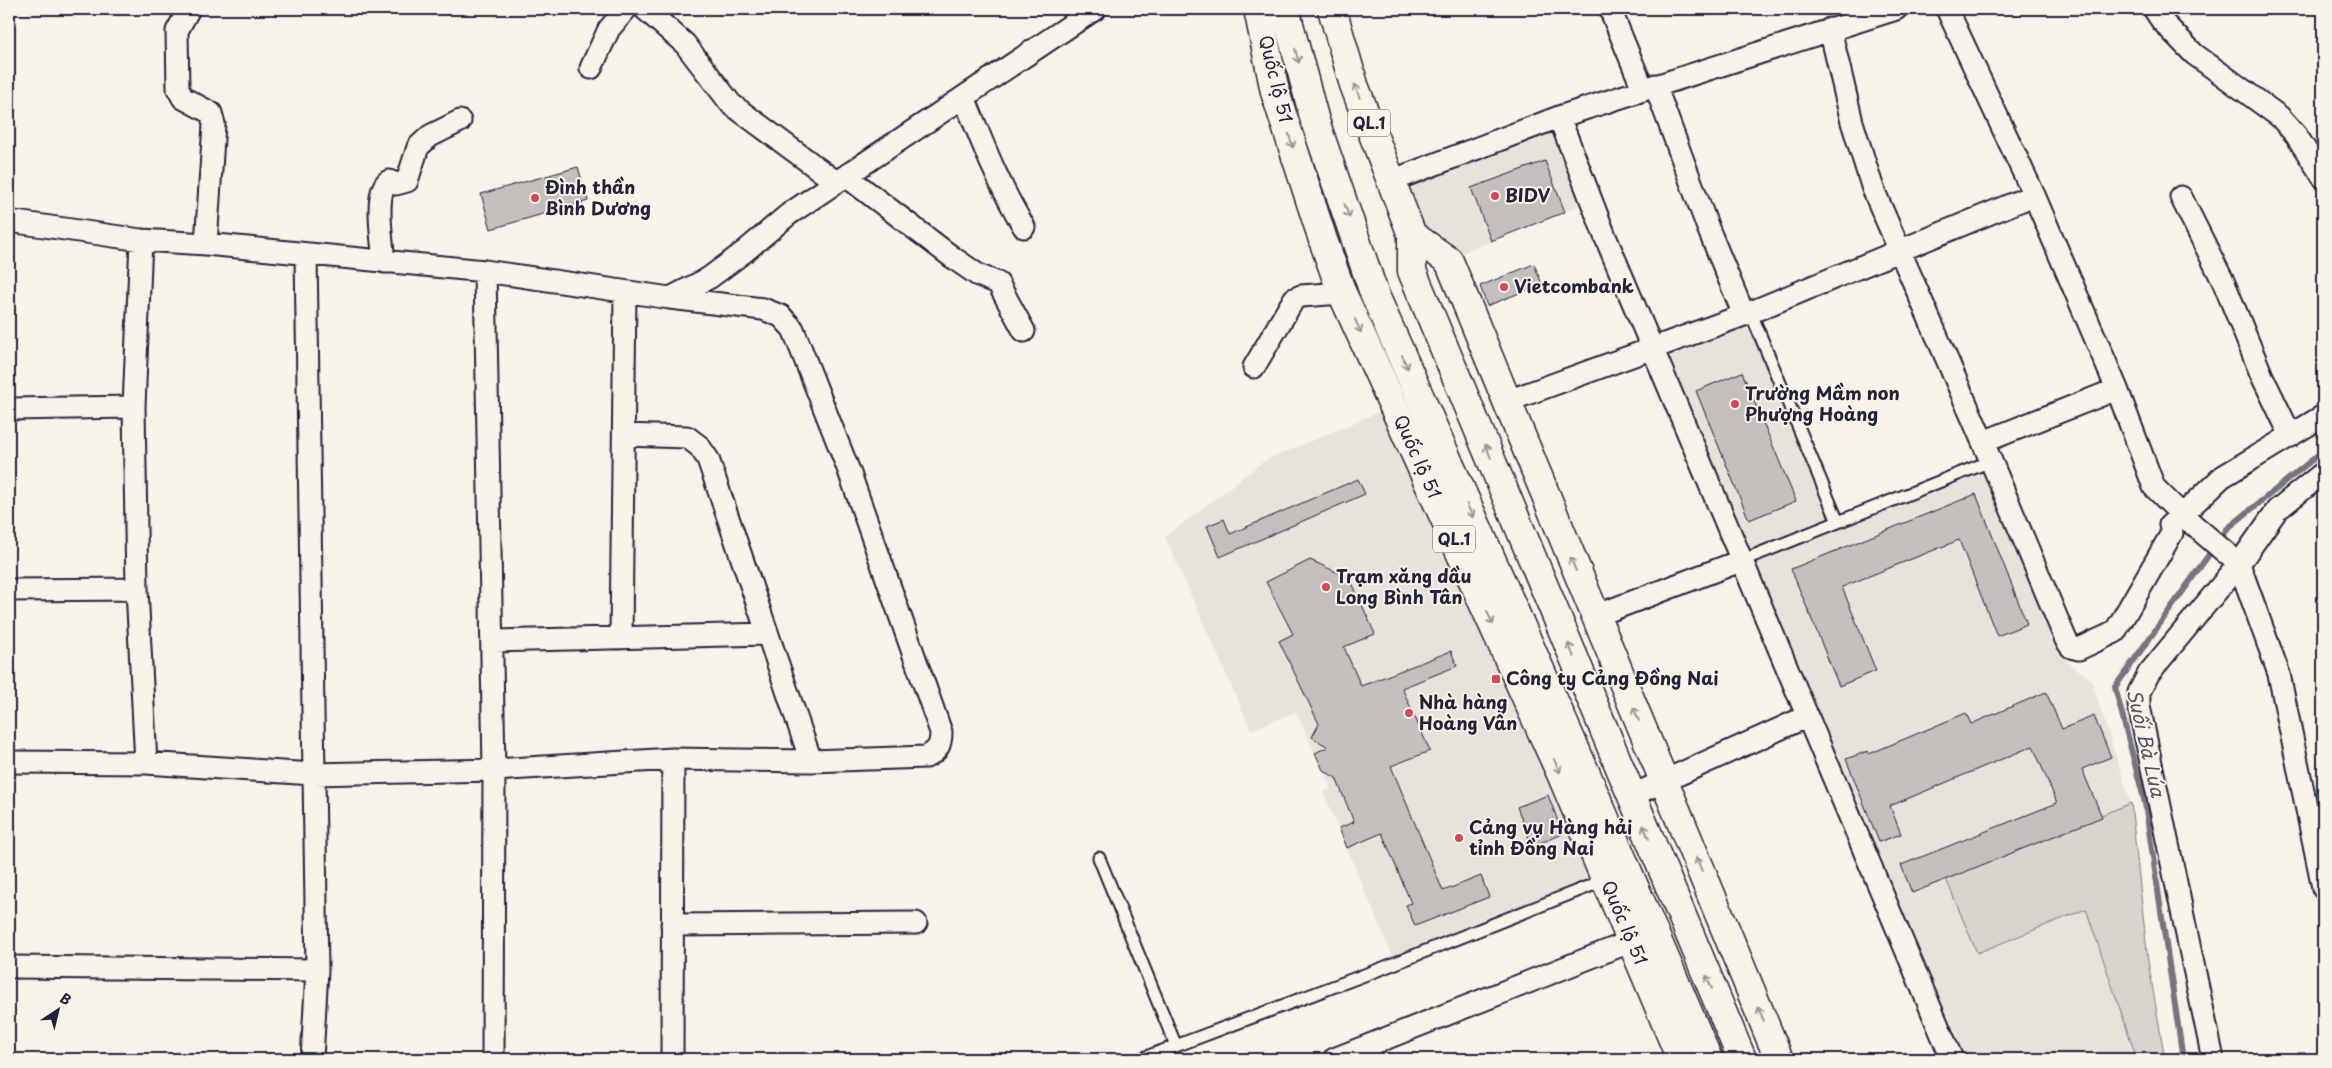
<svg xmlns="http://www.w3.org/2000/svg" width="2332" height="1068" font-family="'Playpen Sans',sans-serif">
<rect width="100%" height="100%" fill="#f7f3e8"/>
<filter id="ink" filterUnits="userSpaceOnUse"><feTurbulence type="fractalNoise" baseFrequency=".02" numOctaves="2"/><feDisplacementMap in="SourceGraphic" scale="10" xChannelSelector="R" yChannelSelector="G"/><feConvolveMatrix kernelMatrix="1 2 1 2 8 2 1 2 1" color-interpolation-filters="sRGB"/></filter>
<g filter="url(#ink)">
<path fill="#e7e3db" d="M1555,126L1583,204L1459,254L1421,227L1405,184Z
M1749,320L1831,519L1748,552L1663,351Z
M1383,410L1554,784L1594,880L1394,960L1323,792L1331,788L1296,712L1251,730L1165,537L1264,461Z
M1986,468L2066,661L2091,679L2131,803L2148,961L2165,1059H1961L1751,561Z"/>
<path fill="#d8d5cf" stroke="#7d7c85" d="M2131,803L2148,961L2165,1059H2137L2086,909L1977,953L1946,879Z"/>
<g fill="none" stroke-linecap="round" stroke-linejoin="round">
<path stroke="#76747f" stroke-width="6" d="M2183,1059L2145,803L2115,687L2227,529L2323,451"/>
</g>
<path fill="#c2bfbd" stroke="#22223b" d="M1545,161L1565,212L1491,241L1471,188Z
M578,167L588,201L491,229L481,194Z
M1534,264L1542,284L1487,306L1480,286Z
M1742,372L1796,501L1749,520L1696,391Z
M1358,479L1365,494L1220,557L1207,526L1224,519L1230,534Z
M1976,494L2027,624L1997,636L1959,540L1842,587L1876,671L1839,686L1791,569Z
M1310,560L1350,578L1375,634L1344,647L1361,686L1451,651L1457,666L1402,688L1430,751L1391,766L1443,891L1481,876L1489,897L1415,926L1406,905L1411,903L1382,833L1347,848L1339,828L1354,822L1336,778L1323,770L1315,753L1328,747L1312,737L1319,724L1279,641L1293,634L1266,582Z
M2046,692L2062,729L2094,716L2111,757L2082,769L2102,817L1912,893L1901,865L2057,803L2033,746L1890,806L1901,834L1879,842L1846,759L1868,751L1869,754L1966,713L1971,724Z
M1548,795L1563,834L1532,846L1517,807Z"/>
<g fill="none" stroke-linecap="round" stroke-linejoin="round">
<defs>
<path id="service" d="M1750,311L1838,522
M1743,560L1991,461
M1099,858L1176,1046
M1141,1059L1383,968L1605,880"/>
<path id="minor" d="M189,9L177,31L178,89L183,98L211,113L214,124L206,244
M645,9L685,44L731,104L836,182
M1610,9L1643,89
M2154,9L2162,21L2194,54L2280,117L2296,135L2323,177
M1830,29L1852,122L1873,189L1991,461L2066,640L2071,647L2079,649L2115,632L2172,533L2170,525L2182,515L2154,487L2117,389L2034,195L1947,9
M591,68L609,29L626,9
M1655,85L1708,228L1744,315
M964,97C982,142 999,186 1024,227
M1559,117L1605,236L1952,1059
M846,176L952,257L978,275L998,283L1024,331
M1391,181L1559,117L1896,9
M2181,197L2224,283L2262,376L2291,436
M9,221L141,240L206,244L485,271L670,298L763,309L781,316L793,329L849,471L941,732C941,745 938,751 926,757L811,761L673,759L494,770L313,774L146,763L9,762
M141,240L134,407L137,589L146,763
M306,255L317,970L312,1059
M384,262C383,246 373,189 389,181L396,184L407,181L418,147L430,136L460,121
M485,271L494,770L493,1059
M670,298L709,278L744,252L789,214L1095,9
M1254,367L1294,299L1301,296L1342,293
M1505,402L1744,315L2034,195
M9,409L134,407
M2323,416L2222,477L2182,515L2239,564L2279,674L2323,888
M624,435L687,437L699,446L708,459L811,761
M1983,442L2117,389
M9,590L137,589
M1595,616L1743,560
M621,638L625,292
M493,641L767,634
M1631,796L1808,716
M672,925L916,923
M9,967L317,970
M672,1059L673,759
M1334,1059L1632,941
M2213,1059L2139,706V692L2149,673L2239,564L2277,510L2323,473"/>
<path id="primary" d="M1258,9L1275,92L1323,240L1342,293L1562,776L1681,1059
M1412,235L1449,261L1779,1059"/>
<path id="trunk" d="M1285,9L1315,121L1374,293L1583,767L1708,1059
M1332,9L1354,85L1412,235V271L1742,1059"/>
</defs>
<use href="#service" stroke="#22223b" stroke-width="15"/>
<use href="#minor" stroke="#22223b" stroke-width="25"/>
<use href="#primary" stroke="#22223b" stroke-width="31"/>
<use href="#trunk" stroke="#22223b" stroke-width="31"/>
<use href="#service" stroke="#f7f3e8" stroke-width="11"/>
<use href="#minor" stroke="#f7f3e8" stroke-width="21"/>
<use href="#primary" stroke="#f7f3e8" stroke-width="28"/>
<use href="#trunk" stroke="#f7f3e8" stroke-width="28"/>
</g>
<defs><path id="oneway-shaft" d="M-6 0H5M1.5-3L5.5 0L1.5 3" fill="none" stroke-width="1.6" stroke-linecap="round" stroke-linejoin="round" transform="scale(1.25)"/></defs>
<g stroke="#97959a">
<use href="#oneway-shaft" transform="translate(1297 56) rotate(75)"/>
<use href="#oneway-shaft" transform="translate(1357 91) rotate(-111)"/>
<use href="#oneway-shaft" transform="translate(1291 141) rotate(72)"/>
<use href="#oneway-shaft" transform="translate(1347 211) rotate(70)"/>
<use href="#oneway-shaft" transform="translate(1358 326) rotate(66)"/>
<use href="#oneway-shaft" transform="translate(1405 362) rotate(66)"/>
<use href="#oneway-shaft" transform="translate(1488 451) rotate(-112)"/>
<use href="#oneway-shaft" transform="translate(1470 511) rotate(66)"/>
<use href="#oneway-shaft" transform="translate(1573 564) rotate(-113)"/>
<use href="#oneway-shaft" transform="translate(1490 618) rotate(66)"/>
<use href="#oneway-shaft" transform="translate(1571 650) rotate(-112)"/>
<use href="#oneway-shaft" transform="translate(1636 714) rotate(-113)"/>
<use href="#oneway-shaft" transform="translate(1557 766) rotate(66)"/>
<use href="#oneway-shaft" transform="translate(1646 832) rotate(-113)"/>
<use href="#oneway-shaft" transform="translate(1699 864) rotate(-112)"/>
<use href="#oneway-shaft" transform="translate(1709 982) rotate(-113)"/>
<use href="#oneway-shaft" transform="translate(1761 1014) rotate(-112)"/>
</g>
</g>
<g fill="#d1495b" stroke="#f7f3e8" stroke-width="2">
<circle cx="1495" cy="196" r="5"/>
<circle cx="535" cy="198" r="5"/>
<circle cx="1504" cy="287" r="5"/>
<circle cx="1735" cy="404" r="5"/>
<circle cx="1326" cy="587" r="5"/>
<rect x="1491" y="674" width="10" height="10" rx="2.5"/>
<circle cx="1409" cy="713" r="5"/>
<circle cx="1459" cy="838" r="5"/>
</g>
<g text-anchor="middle" stroke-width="4" stroke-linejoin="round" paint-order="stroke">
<g fill="#f7f3e8" stroke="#62616f" stroke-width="1">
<rect x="1348" y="109.5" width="42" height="27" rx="4"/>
<rect x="1433" y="525.5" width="42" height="27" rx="4"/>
</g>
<g font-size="16" font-weight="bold" fill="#22223b">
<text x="1369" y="129">QL.1</text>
<text x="1454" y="545">QL.1</text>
</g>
<g font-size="18" fill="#22223b" stroke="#f7f3e8">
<text transform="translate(1275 79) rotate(76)" y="6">Quốc lộ 51</text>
<text transform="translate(1417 457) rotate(66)" y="6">Quốc lộ 51</text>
<text transform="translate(1624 923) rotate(67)" y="6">Quốc lộ 51</text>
</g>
<g font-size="18" font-weight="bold" fill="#22223b" stroke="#f7f3e8" text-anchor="start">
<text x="545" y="194">Đình thần<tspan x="545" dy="21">Bình Dương</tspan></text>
<text x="1505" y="202">BIDV</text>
<text x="1514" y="293">Vietcombank</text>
<text x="1745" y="400">Trường Mầm non<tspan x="1745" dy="21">Phượng Hoàng</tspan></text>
<text x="1336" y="583">Trạm xăng dầu<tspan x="1336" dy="21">Long Bình Tân</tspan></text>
<text x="1506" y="685">Công ty Cảng Đồng Nai</text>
<text x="1419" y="709">Nhà hàng<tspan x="1419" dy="21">Hoàng Vân</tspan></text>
<text x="1469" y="834">Cảng vụ Hàng hải<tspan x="1469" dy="21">tỉnh Đồng Nai</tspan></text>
</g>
<g font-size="19" font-style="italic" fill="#535263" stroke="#f7f3e8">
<text transform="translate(2146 743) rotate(77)" y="7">Suối Bà Lúa</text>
</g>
</g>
<rect width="2332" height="1068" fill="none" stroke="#f7f3e8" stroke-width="30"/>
<rect x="15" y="15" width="2302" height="1038" fill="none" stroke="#22223b" stroke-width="2" filter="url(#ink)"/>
<g transform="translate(58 1010) rotate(35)" stroke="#f7f3e8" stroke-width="4" paint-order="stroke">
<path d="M0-4L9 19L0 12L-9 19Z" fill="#22223b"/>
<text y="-8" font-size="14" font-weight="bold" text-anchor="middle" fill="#22223b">B</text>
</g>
</svg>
